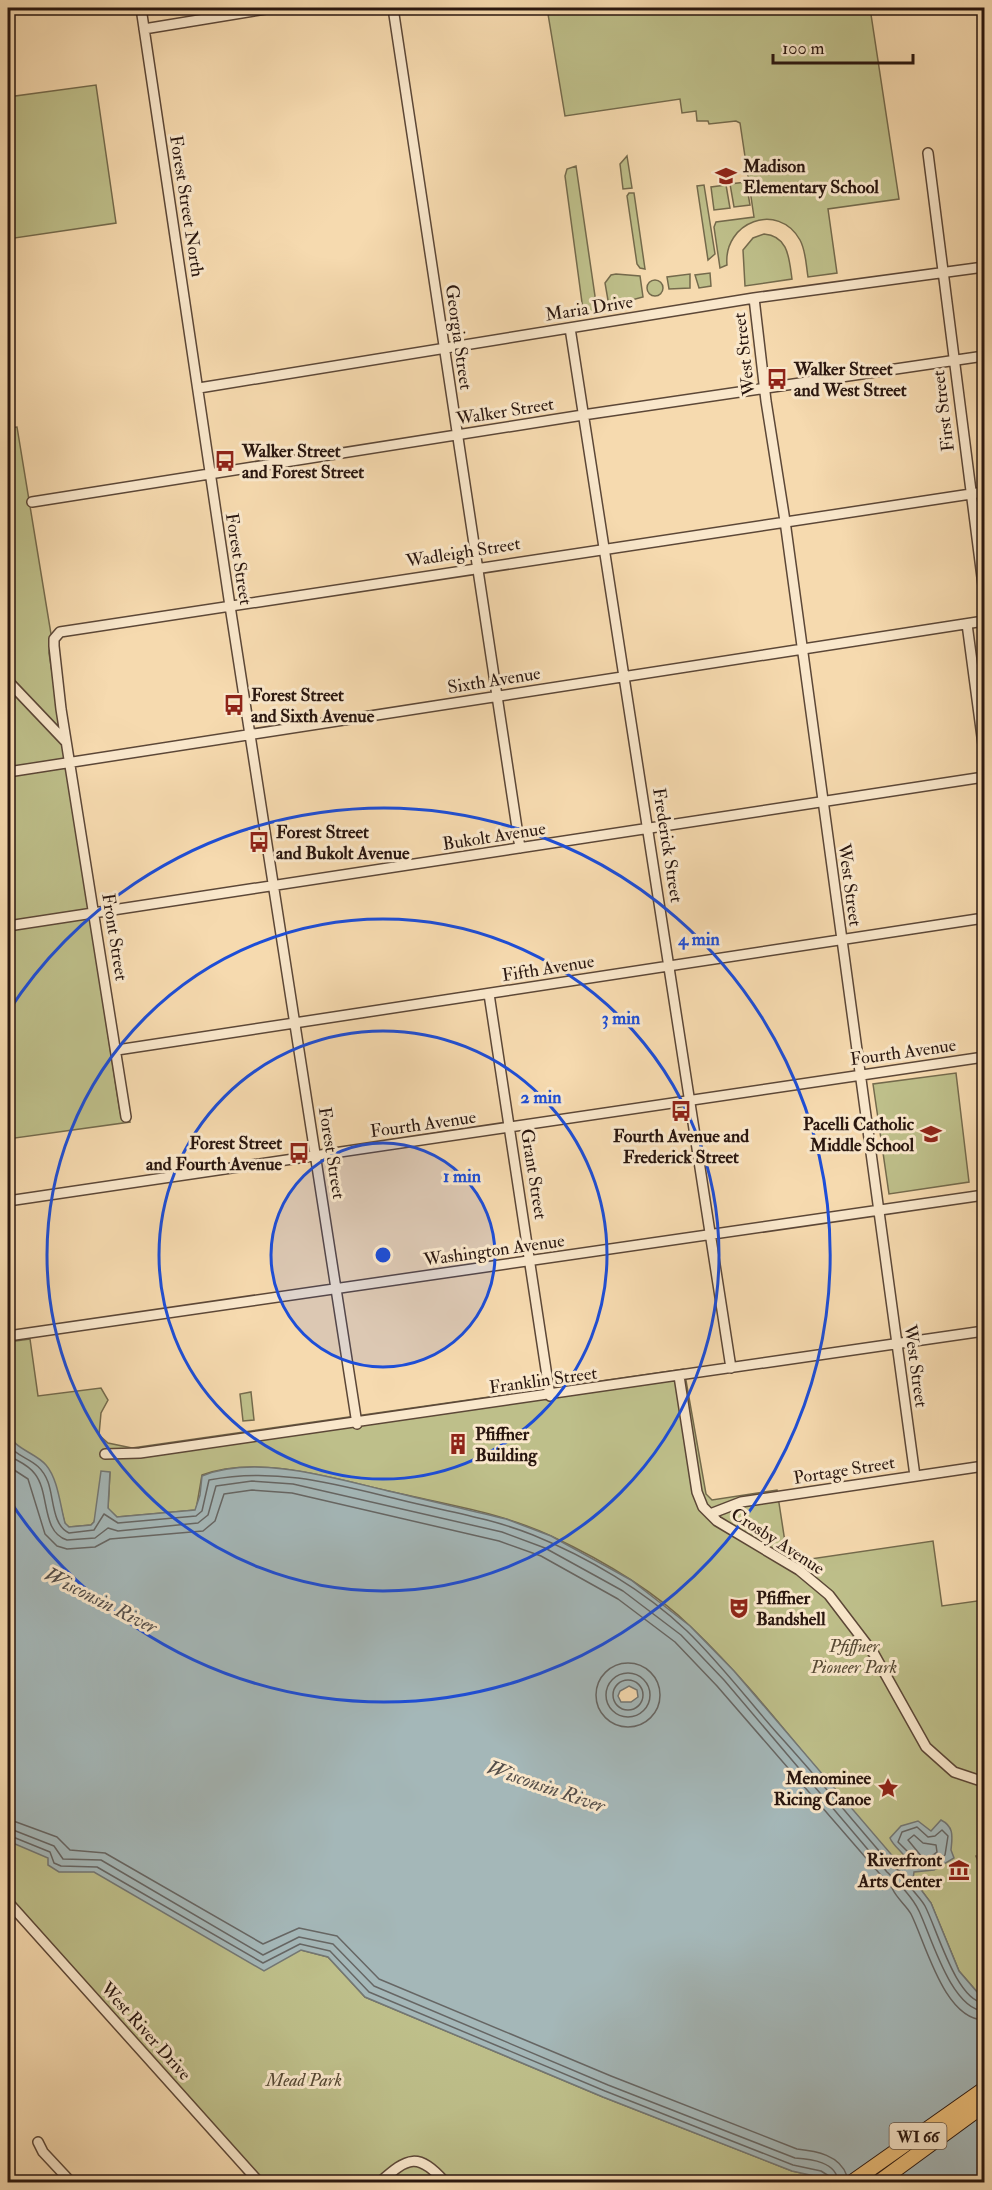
<svg xmlns="http://www.w3.org/2000/svg" width="992" height="2190" font-family="'IM FELL Double Pica',serif">
<rect width="100%" height="100%" fill="#f6daaf"/>
<filter id="stains"><feTurbulence type="fractalNoise" baseFrequency=".00333" numOctaves="4"/><feColorMatrix values="0 0 0 0 .2 0 0 0 0 .09 0 0 0 0 .02 0 0 0 .5 -.17"/></filter>
<radialGradient id="worn" r=".72"><stop offset=".6" stop-color="#630" stop-opacity="0"/><stop offset="1" stop-color="#630" stop-opacity=".3"/></radialGradient>
<path fill="#bebf8a" stroke="#746a4c" stroke-width="1.5" d="M547,8H870L899,199L828,209L837,273L808,277C806,265 806,251 800,240C778,201 723,222 727,265L720,268L714,227L716,222L754,217L740,123L736,121L709,124L708,121H697L696,111L682,113L680,99L565,116Z
M96,85L116,223L8,239V97Z
M627,156L632,188L623,189L620,164Z
M576,166L596,303L594,312L586,315L583,310L565,176L567,169Z
M746,182L750,205L734,207L730,184Z
M704,185L715,254L708,260L697,186Z
M726,185L730,208L714,210L711,187Z
M629,193H634L645,269L640,268L637,264L627,196Z
M764,234C789,236 789,259 792,279L745,286L743,250L753,238Z
M710,273L711,286L699,288L695,275Z
M616,274L640,276L643,297L609,306L605,283L611,275Z
M690,274V288L669,289L667,277Z
M647 288a8 8 0 1 1 16 0a8 8 0 1 1-16 0Z
M17,427L51,634L49,653L120,1112L122,1118H129L130,1122L8,1139V428Z
M956,1073L969,1182L889,1194L873,1084Z
M30,1339L38,1396L101,1388L108,1400L101,1413L99,1435L108,1443L132,1448L684,1369L706,1494L712,1500L777,1490L787,1555L797,1561L933,1541L942,1606L984,1600V1855L976,1856L984,1876V2000L959,1971L931,1903L913,1879C834,1799 772,1704 691,1627C652,1589 600,1559 551,1536C498,1511 437,1503 380,1489C328,1477 255,1455 202,1475L196,1510L117,1517L108,1509L110,1472L94,1522L91,1525L69,1527L65,1524L54,1481L15,1444L8,1431V1342Z
M251,1392L254,1420L243,1421L240,1394Z
M8,1833L301,1950L328,1957L365,1997L603,2097L792,2171L819,2177L829,2182H445L442,2179L437,2182H259L8,1901Z"/>
<path fill="#a4b7b8" stroke="#737774" stroke-width="1.5" fill-rule="evenodd" d="M8,1431C12,1449 35,1452 46,1465C58,1479 60,1505 65,1523L69,1527L91,1525L94,1522L101,1471L110,1472L108,1508L117,1517L195,1510L200,1495L202,1476C256,1454 334,1478 388,1491C428,1500 467,1510 506,1519L551,1536L631,1580L690,1626L734,1671L902,1867L909,1865C907,1854 894,1848 890,1838L901,1826L918,1821L931,1831L941,1820C955,1827 952,1838 951,1850L954,1858L934,1870L914,1872L913,1879L931,1903L959,1971L984,2000V2182H829L819,2177L792,2171L603,2097L365,1997L328,1957L301,1950L264,1971L94,1872H59L48,1865V1858L8,1841ZM629,1686L637,1690L638,1697L631,1702H621L618,1696L620,1691Z"/>
<g fill="none" stroke-linecap="round" stroke-linejoin="round">
<path stroke="#666664" stroke-width="1.5" d="M8,1445C21,1461 39,1458 48,1482C54,1498 52,1525 69,1533L94,1530L104,1514L118,1523L196,1516L202,1511L209,1480C277,1467 335,1484 401,1500C445,1511 491,1518 533,1535C587,1557 644,1590 687,1631C720,1663 747,1699 777,1733C817,1777 854,1822 893,1867L906,1875C908,1889 919,1895 925,1906C937,1929 956,2000 984,2003
M8,1455C17,1461 28,1464 35,1474C50,1493 41,1532 67,1540L95,1538L108,1528L118,1531L198,1523L208,1515L216,1486L252,1481L293,1484L502,1532L545,1548L623,1591L681,1635L724,1680L887,1872C898,1883 912,1896 919,1911C931,1936 951,2009 984,2011
M8,1466L28,1479L45,1534L57,1546L67,1549L95,1547L110,1539L203,1531L215,1521L224,1494L252,1490L292,1493L499,1541L541,1556L618,1599L675,1642L717,1686L892,1888C897,1899 906,1905 911,1914C926,1944 944,2019 984,2020
M596 1695a32 32 0 1 1 64 0a32 32 0 1 1-64 0Z
M606 1695a22 22 0 1 1 44 0a22 22 0 1 1-44 0Z
M613 1695a15 15 0 1 1 30 0a15 15 0 1 1-30 0Z
M8,1819L57,1837L70,1850L105,1853L263,1944L299,1928L337,1936L379,1979L611,2076L797,2149C816,2151 840,2155 847,2176
M917,1827L928,1837L935,1836L942,1830L948,1836L945,1855L931,1865H916L912,1856L898,1842L902,1832Z
M8,1828L54,1846L63,1859L101,1860L263,1955L299,1937L333,1944L374,1986L608,2085L795,2158C811,2159 837,2162 838,2182
M8,1835L50,1852L54,1863L61,1866L97,1867L263,1963L300,1944L330,1951L369,1992L605,2091L793,2165L821,2171L829,2176L831,2182
M914,1835L923,1843L936,1845L937,1852L929,1858L922,1857L908,1840Z"/>
<defs>
<path id="minor" d="M141,8L230,606L357,1424
M393,8L520,848
M144,29L272,8
M928,153L984,593
M754,298L766,401L785,521L915,1476
M570,328L731,1368
M199,388L754,298L984,267
M32,502L583,415L984,356
M967,624L984,752
M8,681L66,742
M8,772L984,621
M8,926L984,777
M489,994L550,1396
M117,1050L984,918
M126,1117L61,709L54,646V639L60,632L984,492
M8,1201L984,1057
M8,1336L984,1195
M679,1376L697,1492L703,1507L717,1521L799,1570L829,1595L874,1654L926,1747L954,1772L984,1782
M105,1454L140,1453L984,1331
M710,1514L741,1502L984,1466
M8,1902L259,2182
M38,2142L43,2152L71,2182
M380,2182C408,2157 418,2152 445,2182"/>
<path id="primary" d="M852,2182L984,2089
M879,2182L984,2105"/>
</defs>
<use href="#minor" stroke="#5c4737" stroke-width="12"/>
<use href="#primary" stroke="#29160f" stroke-width="16"/>
<use href="#minor" stroke="#f9e7cb" stroke-width="9"/>
<use href="#primary" stroke="#ebbd78" stroke-width="14"/>
</g>
<circle cx="383" cy="1255" r="112" fill="#1d4ed8" fill-opacity=".12"/>
<g fill="none" stroke="#1d4ed8" stroke-width="3">
<circle cx="383" cy="1255" r="112"/>
<circle cx="383" cy="1255" r="224"/>
<circle cx="383" cy="1255" r="336"/>
<path d="M8 1012A447 447 0 1 1 8 1498"/>
</g>
<defs>
<symbol id="school-bare" viewBox="-9 -9 18 18"><path d="M0-5L7-2L0 1L-7-2ZM-4 1L0 2.5L4 1V4Q0 6-4 4Z" fill="#8f2418" stroke="#f9e7cb" stroke-width="2.5" paint-order="stroke"/></symbol>
<symbol id="bus-bare" viewBox="-9 -9 18 18"><path d="M-5-6H5V4H4V6H2V4H-2V6H-4V4H-5ZM-3.5-4V0h7V-4ZM-3.5 1.2v1.5H-2V1.2ZM2 1.2v1.5H3.5V1.2Z" fill="#8f2418" stroke="#f9e7cb" stroke-width="2.5" paint-order="stroke"/></symbol>
<symbol id="building-bare" viewBox="-9 -9 18 18"><path d="M-4-6H4V6H1V3H-1V6H-4ZM-2.5-4.3h1.7v1.8h-1.7ZM.8-4.3h1.7v1.8H.8ZM-2.5-1h1.7V.8h-1.7ZM.8-1h1.7V.8H.8Z" fill="#8f2418" stroke="#f9e7cb" stroke-width="2.5" paint-order="stroke"/></symbol>
<symbol id="theatre-bare" viewBox="-9 -9 18 18"><path d="M-5-5.5Q0-4 5-5.5V0Q5 5 0 6Q-5 5-5 0ZM-3.3-2.5H-1v1.5H-3.3ZM1-2.5H3.3v1.5H1ZM-2.8 1Q0 5.5 2.8 1Z" fill="#8f2418" stroke="#f9e7cb" stroke-width="2.5" paint-order="stroke"/></symbol>
<symbol id="sight-bare" viewBox="-9 -9 18 18"><path d="M0-6L1.8-2.2L6-1.7L2.9 1.2L3.7 5.4L0 3.3L-3.7 5.4L-2.9 1.2L-6-1.7L-1.8-2.2Z" fill="#8f2418" stroke="#f9e7cb" stroke-width="2.5" paint-order="stroke"/></symbol>
<symbol id="museum-bare" viewBox="-9 -9 18 18"><path d="M0-6L6-3V-2H-6V-3ZM-5-1h2V3h-2ZM-1-1h2V3h-2ZM3-1h2V3H3ZM-6 4H6V6H-6Z" fill="#8f2418" stroke="#f9e7cb" stroke-width="2.5" paint-order="stroke"/></symbol>
</defs>
<g fill-rule="evenodd">
<use href="#school-bare" x="711" y="161" width="30" height="30"/>
<use href="#bus-bare" x="762" y="364" width="30" height="30"/>
<use href="#bus-bare" x="210" y="446" width="30" height="30"/>
<use href="#bus-bare" x="219" y="690" width="30" height="30"/>
<use href="#bus-bare" x="244" y="827" width="30" height="30"/>
<use href="#bus-bare" x="666" y="1096" width="30" height="30"/>
<use href="#school-bare" x="916" y="1119" width="30" height="30"/>
<use href="#bus-bare" x="284" y="1138" width="30" height="30"/>
<use href="#building-bare" x="443" y="1429" width="30" height="30"/>
<use href="#theatre-bare" x="724" y="1593" width="30" height="30"/>
<use href="#sight-bare" x="873" y="1773" width="30" height="30"/>
<use href="#museum-bare" x="944" y="1855" width="30" height="30"/>
</g>
<g text-anchor="middle" stroke-width="6" stroke-linejoin="round" paint-order="stroke">
<rect fill="#f9e7cb" stroke="#675547" stroke-width="1.5" x="889.5" y="2123" width="57" height="26" rx="4.5"/>
<g font-size="16" font-weight="bold" fill="#29160f">
<text x="918" y="2142">WI 66</text>
</g>
<g font-size="18" font-weight="bold" fill="#29160f" stroke="#f9e7cb" text-anchor="start">
<text x="743" y="172">Madison<tspan x="743" dy="21">Elementary School</tspan></text>
<text x="794" y="375">Walker Street<tspan x="794" dy="21">and West Street</tspan></text>
<text x="242" y="457">Walker Street<tspan x="242" dy="21">and Forest Street</tspan></text>
<text x="251" y="701">Forest Street<tspan x="251" dy="21">and Sixth Avenue</tspan></text>
<text x="276" y="838">Forest Street<tspan x="276" dy="21">and Bukolt Avenue</tspan></text>
<text x="914" y="1130" text-anchor="end">Pacelli Catholic<tspan x="914" dy="21">Middle School</tspan></text>
<text x="681" y="1142" text-anchor="middle">Fourth Avenue and<tspan x="681" dy="21">Frederick Street</tspan></text>
<text x="282" y="1149" text-anchor="end">Forest Street<tspan x="282" dy="21">and Fourth Avenue</tspan></text>
<text x="475" y="1440">Pfiffner<tspan x="475" dy="21">Building</tspan></text>
<text x="756" y="1604">Pfiffner<tspan x="756" dy="21">Bandshell</tspan></text>
<text x="871" y="1784" text-anchor="end">Menominee<tspan x="871" dy="21">Ricing Canoe</tspan></text>
<text x="942" y="1866" text-anchor="end">Riverfront<tspan x="942" dy="21">Arts Center</tspan></text>
</g>
<g font-size="18" fill="#29160f" stroke="#f9e7cb">
<text transform="translate(187 206) rotate(81)" y="6">Forest Street North</text>
<text transform="translate(589 308) rotate(-9)" y="6">Maria Drive</text>
<text transform="translate(459 337) rotate(82)" y="6">Georgia Street</text>
<text transform="translate(744 354) rotate(-97)" y="6">West Street</text>
<text transform="translate(505 411) rotate(-9)" y="6">Walker Street</text>
<text transform="translate(943 411) rotate(-97)" y="6">First Street</text>
<text transform="translate(463 552) rotate(-9)" y="6">Wadleigh Street</text>
<text transform="translate(239 559) rotate(81)" y="6">Forest Street</text>
<text transform="translate(494 680) rotate(-9)" y="6">Sixth Avenue</text>
<text transform="translate(494 836) rotate(-9)" y="6">Bukolt Avenue</text>
<text transform="translate(668 845) rotate(81)" y="6">Frederick Street</text>
<text transform="translate(850 885) rotate(82)" y="6">West Street</text>
<text transform="translate(115 937) rotate(81)" y="6">Front Street</text>
<text transform="translate(548 968) rotate(-9)" y="6">Fifth Avenue</text>
<text transform="translate(903 1052) rotate(-8)" y="6">Fourth Avenue</text>
<text transform="translate(423 1124) rotate(-8)" y="6">Fourth Avenue</text>
<text transform="translate(332 1153) rotate(81)" y="6">Forest Street</text>
<text transform="translate(534 1174) rotate(81)" y="6">Grant Street</text>
<text transform="translate(494 1250) rotate(-8)" y="6">Washington Avenue</text>
<text transform="translate(916 1366) rotate(82)" y="6">West Street</text>
<text transform="translate(543 1380) rotate(-8)" y="6">Franklin Street</text>
<text transform="translate(844 1470) rotate(-9)" y="6">Portage Street</text>
<text transform="translate(778 1541) rotate(33)" y="6">Crosby Avenue</text>
<text transform="translate(146 2031) rotate(48)" y="6">West River Drive</text>
</g>
<g font-size="18" font-style="italic" fill="#564934" stroke="#f9e7cb">
<text x="854" y="1652">Pfiffner<tspan x="854" dy="21">Pioneer Park</tspan></text>
<text x="304" y="2086">Mead Park</text>
</g>
<g font-size="20" font-style="italic" fill="#544e4a" stroke="#f9e7cb">
<text transform="translate(101 1600) rotate(27)" y="7">Wisconsin River</text>
<text transform="translate(546 1786) rotate(19)" y="7">Wisconsin River</text>
</g>
</g>
<circle cx="383" cy="1255" r="9" fill="#1d4ed8" stroke="#f9e7cb" stroke-width="3"/>
<g font-size="18" text-anchor="middle" font-weight="bold" fill="#1d4ed8" stroke="#f9e7cb" stroke-width="6" stroke-linejoin="round" paint-order="stroke">
<text x="699" y="945">4 min</text>
<text x="621" y="1024">3 min</text>
<text x="541" y="1103">2 min</text>
<text x="462" y="1182">1 min</text>
</g>
<rect width="992" height="2190" fill="none" stroke="#f6daaf" stroke-width="30"/>
<rect x="9" y="9" width="974" height="2172" fill="none" stroke="#29160f" stroke-width="3"/>
<rect x="15" y="15" width="962" height="2160" fill="none" stroke="#29160f" stroke-width="1.5"/>
<path d="M773 54v9h140v-9" fill="none" stroke="#29160f" stroke-width="3"/>
<text x="782" y="54" font-size="18" fill="#29160f" stroke="#f9e7cb" stroke-width="4.5" paint-order="stroke">100 m</text>
<rect width="100%" height="100%" filter="url(#stains)"/>
<rect width="100%" height="100%" fill="url(#worn)"/>
</svg>
